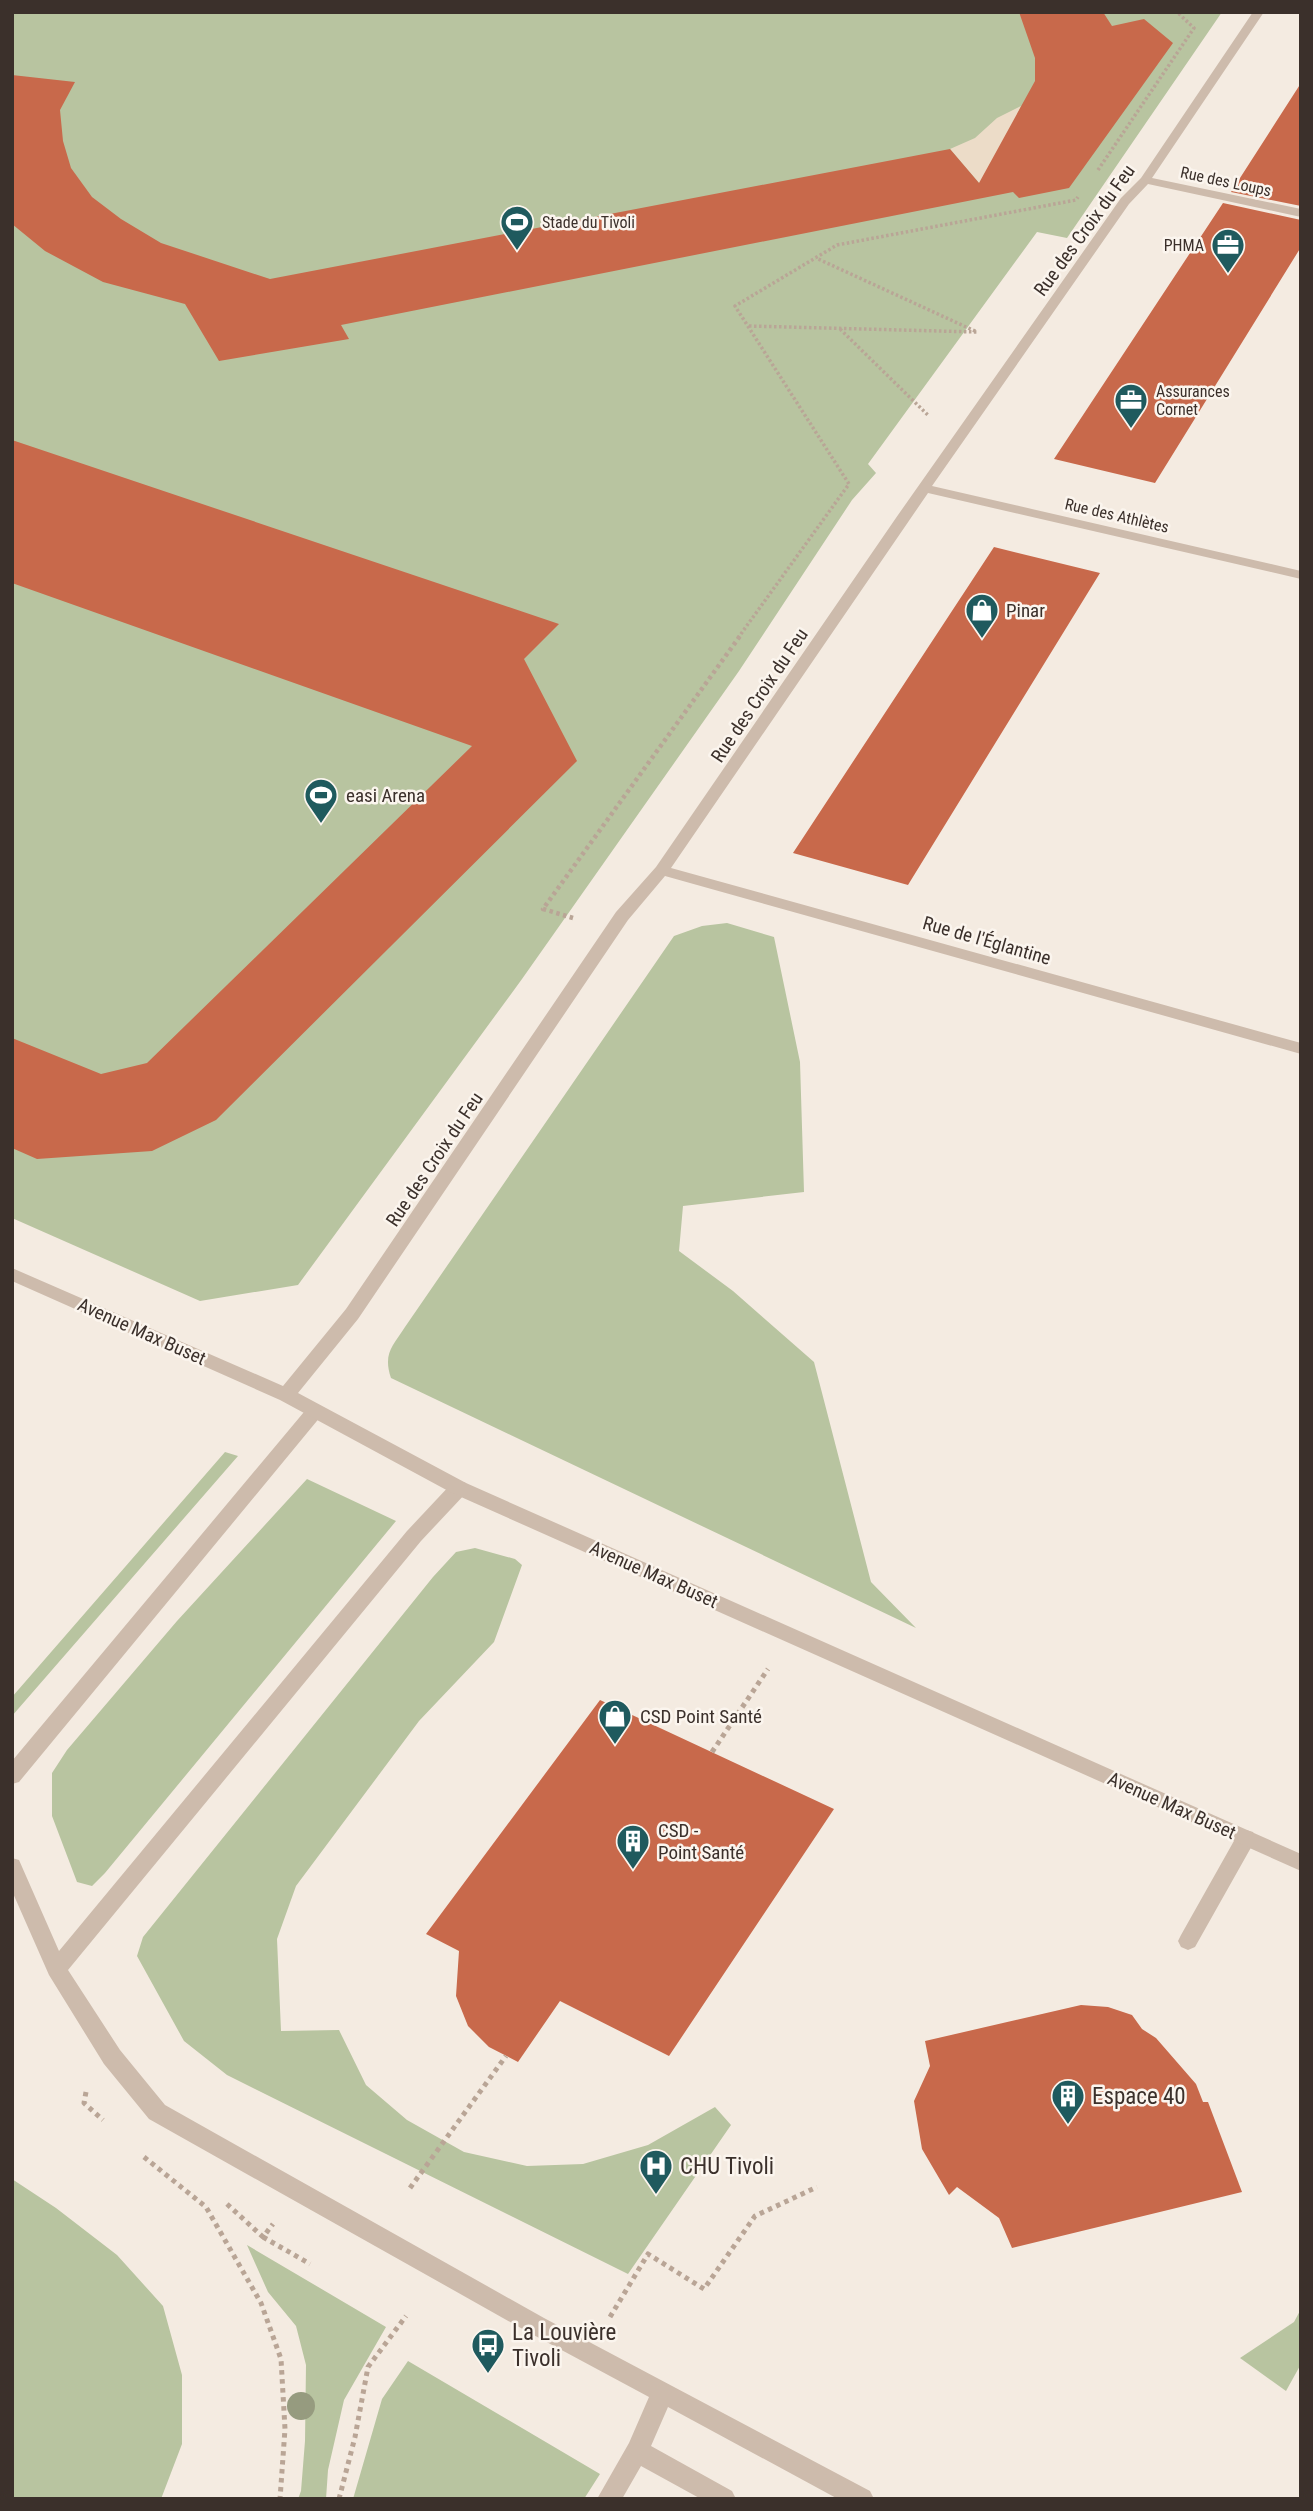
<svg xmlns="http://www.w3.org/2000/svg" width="1313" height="2511" font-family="'Roboto Condensed',sans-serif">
<rect width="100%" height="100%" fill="#f4ebe1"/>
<path fill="#b8c4a0" d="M1222,12L1067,238L1037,232L868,464L876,473L852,500L739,671L522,979L298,1285L200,1301L12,1218V13Z
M727,923L774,937L800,1062L804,1192L683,1206L679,1251L733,1291L814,1362L871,1582L916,1628L391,1378C383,1354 392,1347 405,1327L674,936L702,926Z
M225,1452L238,1456L12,1716V1697Z
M307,1479L396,1521L105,1873L92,1886L77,1882L52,1816V1773L67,1750L177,1621Z
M475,1548L515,1559L522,1565L494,1642L419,1721L296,1886L277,1939L281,2031L339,2030L366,2085L407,2120L464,2152L527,2166L583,2164L648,2145L715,2107L731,2125L628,2274L227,2075L184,2041L137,1956L143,1937L433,1577L456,1552Z
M12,2179L56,2208L117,2255L163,2306L182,2375V2444L161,2499H12Z
M247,2245L386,2327L344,2400L328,2470L326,2499H298L301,2491L305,2441L306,2365L296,2326L268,2292Z
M1301,2309V2364L1286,2391L1240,2358L1294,2322Z
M408,2361L600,2474L584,2499H353L382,2399Z"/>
<path fill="#ecdcc8" d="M1021,106L985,190L950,149L975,138L997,118Z"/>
<path fill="#c8694b" d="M1019,12H1103L1112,26L1144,19L1173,43L1069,188L1019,198L1013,192L341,325L349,339L219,361L185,304L103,282L45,251L12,224V75L75,82L60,110L63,141L71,168L92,197L121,219L161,243L270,279L950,149L979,183L1035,81V58Z
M1301,83V206L1231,192Z
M1223,203L1301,220V247L1155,483L1054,459Z
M12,440L559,624L524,659L577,761L216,1120L152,1151L37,1159L12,1148V1038L101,1074L147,1063L472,746L12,583Z
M994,547L1100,573L908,885L793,853Z
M600,1700L834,1809L669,2056L560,2001L518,2062L489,2047L468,2026L456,1996L459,1951L426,1934Z
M1081,2005L1108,2007L1132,2015L1142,2029L1156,2038L1196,2084L1203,2102H1208L1242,2192L1012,2248L999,2218L957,2187L949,2195L922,2149L914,2101L930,2066L925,2041Z"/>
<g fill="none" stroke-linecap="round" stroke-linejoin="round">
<path stroke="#b9a596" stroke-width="3.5" stroke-dasharray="2.5 2.5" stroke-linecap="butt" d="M1098,170L1194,28L1177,12
M749,326L977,332L816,258
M840,329L929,416
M738,638L849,484L735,306L837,245L1076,200L1078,197"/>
<path stroke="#b9a596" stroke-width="4.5" stroke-dasharray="3.5 3.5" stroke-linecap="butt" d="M573,918L543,909L740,636"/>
<path stroke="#b9a596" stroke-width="5" stroke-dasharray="4.5 4.5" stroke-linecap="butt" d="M712,1752L768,1669
M86,2092L84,2103L103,2120
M144,2157L206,2207L261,2303L281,2359L285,2429L280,2499
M410,2188L506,2056
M227,2204L263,2237L273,2224
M263,2237L310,2264
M610,2317L648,2254L704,2289L755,2216L817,2187
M339,2499L355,2437L368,2367L406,2316"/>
<path fill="#cdbbac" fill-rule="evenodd" d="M315,1404L321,1406L324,1411L321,1416L19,1782L12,1784V1761L309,1406Z
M459,1481L466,1483L468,1488L466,1493L421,1541L68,1970L120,2050L165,2105L544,2318L870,2491L874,2499H838L668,2407L651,2446L732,2491L736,2499H701L641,2466L622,2499H597L629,2443L649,2397L528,2332L149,2119L104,2064L49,1975L12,1891V1858L19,1860L59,1951L407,1531L452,1483Z
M1246,1830L1253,1832L1256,1838L1253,1844L1195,1947L1188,1950L1181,1947L1178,1941L1181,1935L1239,1832Z"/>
<path fill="#cdbbac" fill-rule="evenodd" d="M1253,12H1264L1152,178L1301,209V217L1148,184L1129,204L932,486L1301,571V579L928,493L671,868L1301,1043V1054L665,876L628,920L358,1319L298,1393L466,1483L1301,1854V1871L452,1493L280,1400L12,1281V1268L283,1386L346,1309L616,912L656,867L898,515L1121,198L1141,178Z"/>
</g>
<circle fill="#969b7f" cx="301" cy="2406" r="14"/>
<defs>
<symbol id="stadium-pin" viewBox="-11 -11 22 30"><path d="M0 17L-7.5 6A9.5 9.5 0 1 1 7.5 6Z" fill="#1f5a5e" stroke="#fbf5ee"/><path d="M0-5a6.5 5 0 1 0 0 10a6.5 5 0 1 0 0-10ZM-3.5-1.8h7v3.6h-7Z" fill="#fff"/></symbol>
<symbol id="office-pin" viewBox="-11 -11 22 30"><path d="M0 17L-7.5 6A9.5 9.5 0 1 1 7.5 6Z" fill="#1f5a5e" stroke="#fbf5ee"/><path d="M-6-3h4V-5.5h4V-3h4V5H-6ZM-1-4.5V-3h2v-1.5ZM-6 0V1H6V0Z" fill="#fff"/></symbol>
<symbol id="shop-pin" viewBox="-11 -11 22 30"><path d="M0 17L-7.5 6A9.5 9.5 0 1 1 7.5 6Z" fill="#1f5a5e" stroke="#fbf5ee"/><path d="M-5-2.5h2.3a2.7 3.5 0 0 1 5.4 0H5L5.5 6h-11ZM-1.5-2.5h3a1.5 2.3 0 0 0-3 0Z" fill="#fff"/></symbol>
<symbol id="building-pin" viewBox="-11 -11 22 30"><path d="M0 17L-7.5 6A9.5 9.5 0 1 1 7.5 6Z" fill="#1f5a5e" stroke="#fbf5ee"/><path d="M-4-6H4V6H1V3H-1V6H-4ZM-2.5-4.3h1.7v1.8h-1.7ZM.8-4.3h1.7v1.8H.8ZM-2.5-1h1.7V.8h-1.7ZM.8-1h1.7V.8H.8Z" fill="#fff"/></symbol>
<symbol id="hospital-pin" viewBox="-11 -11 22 30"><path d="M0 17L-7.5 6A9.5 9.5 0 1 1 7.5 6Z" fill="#1f5a5e" stroke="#fbf5ee"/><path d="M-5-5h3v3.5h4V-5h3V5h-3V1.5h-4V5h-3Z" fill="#fff"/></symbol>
<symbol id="bus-pin" viewBox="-11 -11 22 30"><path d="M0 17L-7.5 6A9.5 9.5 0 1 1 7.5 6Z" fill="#1f5a5e" stroke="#fbf5ee"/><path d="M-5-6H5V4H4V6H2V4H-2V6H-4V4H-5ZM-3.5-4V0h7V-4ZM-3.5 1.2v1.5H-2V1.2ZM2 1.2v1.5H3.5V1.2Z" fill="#fff"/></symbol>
</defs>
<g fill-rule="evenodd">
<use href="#stadium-pin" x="498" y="203" width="38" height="52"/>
<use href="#office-pin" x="1209" y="226" width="38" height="52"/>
<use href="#office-pin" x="1112" y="381" width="38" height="52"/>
<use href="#shop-pin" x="963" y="591" width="38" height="52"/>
<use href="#stadium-pin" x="302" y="776" width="38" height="52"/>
<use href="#shop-pin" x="596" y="1697" width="38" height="52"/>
<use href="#building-pin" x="614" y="1822" width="38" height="52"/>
<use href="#building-pin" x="1049" y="2077" width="38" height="52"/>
<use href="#hospital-pin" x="637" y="2147" width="38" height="52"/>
<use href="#bus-pin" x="469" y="2326" width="38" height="52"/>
</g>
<g text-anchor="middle" stroke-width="5" stroke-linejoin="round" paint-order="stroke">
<g font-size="16" fill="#3b302b" stroke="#fbf5ee">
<text transform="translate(1226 181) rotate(12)" y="6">Rue des Loups</text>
<text transform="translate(1117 515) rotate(13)" y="6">Rue des Athlètes</text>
</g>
<g font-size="16" fill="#3b302b" stroke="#fbf5ee" text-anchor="start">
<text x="542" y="228">Stade du Tivoli</text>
<text x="1204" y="251" text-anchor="end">PHMA</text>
<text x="1156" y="397">Assurances<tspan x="1156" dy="18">Cornet</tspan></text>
</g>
<g font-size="19" fill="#3b302b" stroke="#fbf5ee">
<text transform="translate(1084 230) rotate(-54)" y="7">Rue des Croix du Feu</text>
<text transform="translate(759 695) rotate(-56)" y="7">Rue des Croix du Feu</text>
<text transform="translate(987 940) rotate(16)" y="7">Rue de l'Églantine</text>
<text transform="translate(434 1159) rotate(-56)" y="7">Rue des Croix du Feu</text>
<text transform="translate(142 1331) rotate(24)" y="7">Avenue Max Buset</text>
<text transform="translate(654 1574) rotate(24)" y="7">Avenue Max Buset</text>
<text transform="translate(1172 1805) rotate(24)" y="7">Avenue Max Buset</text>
</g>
<g font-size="19" fill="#3b302b" stroke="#fbf5ee" text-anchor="start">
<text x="1006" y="617">Pinar</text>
<text x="346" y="802">easi Arena</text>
<text x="640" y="1723">CSD Point Santé</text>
<text x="658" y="1837">CSD -<tspan x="658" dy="22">Point Santé</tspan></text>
</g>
<g font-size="23" fill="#3b302b" stroke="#fbf5ee" text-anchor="start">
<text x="1092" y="2104">Espace 40</text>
<text x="680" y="2174">CHU Tivoli</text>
<text x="512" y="2340">La Louvière<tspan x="512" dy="26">Tivoli</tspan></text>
</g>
</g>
<rect width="1313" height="2511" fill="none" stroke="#3b302b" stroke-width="28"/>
</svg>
